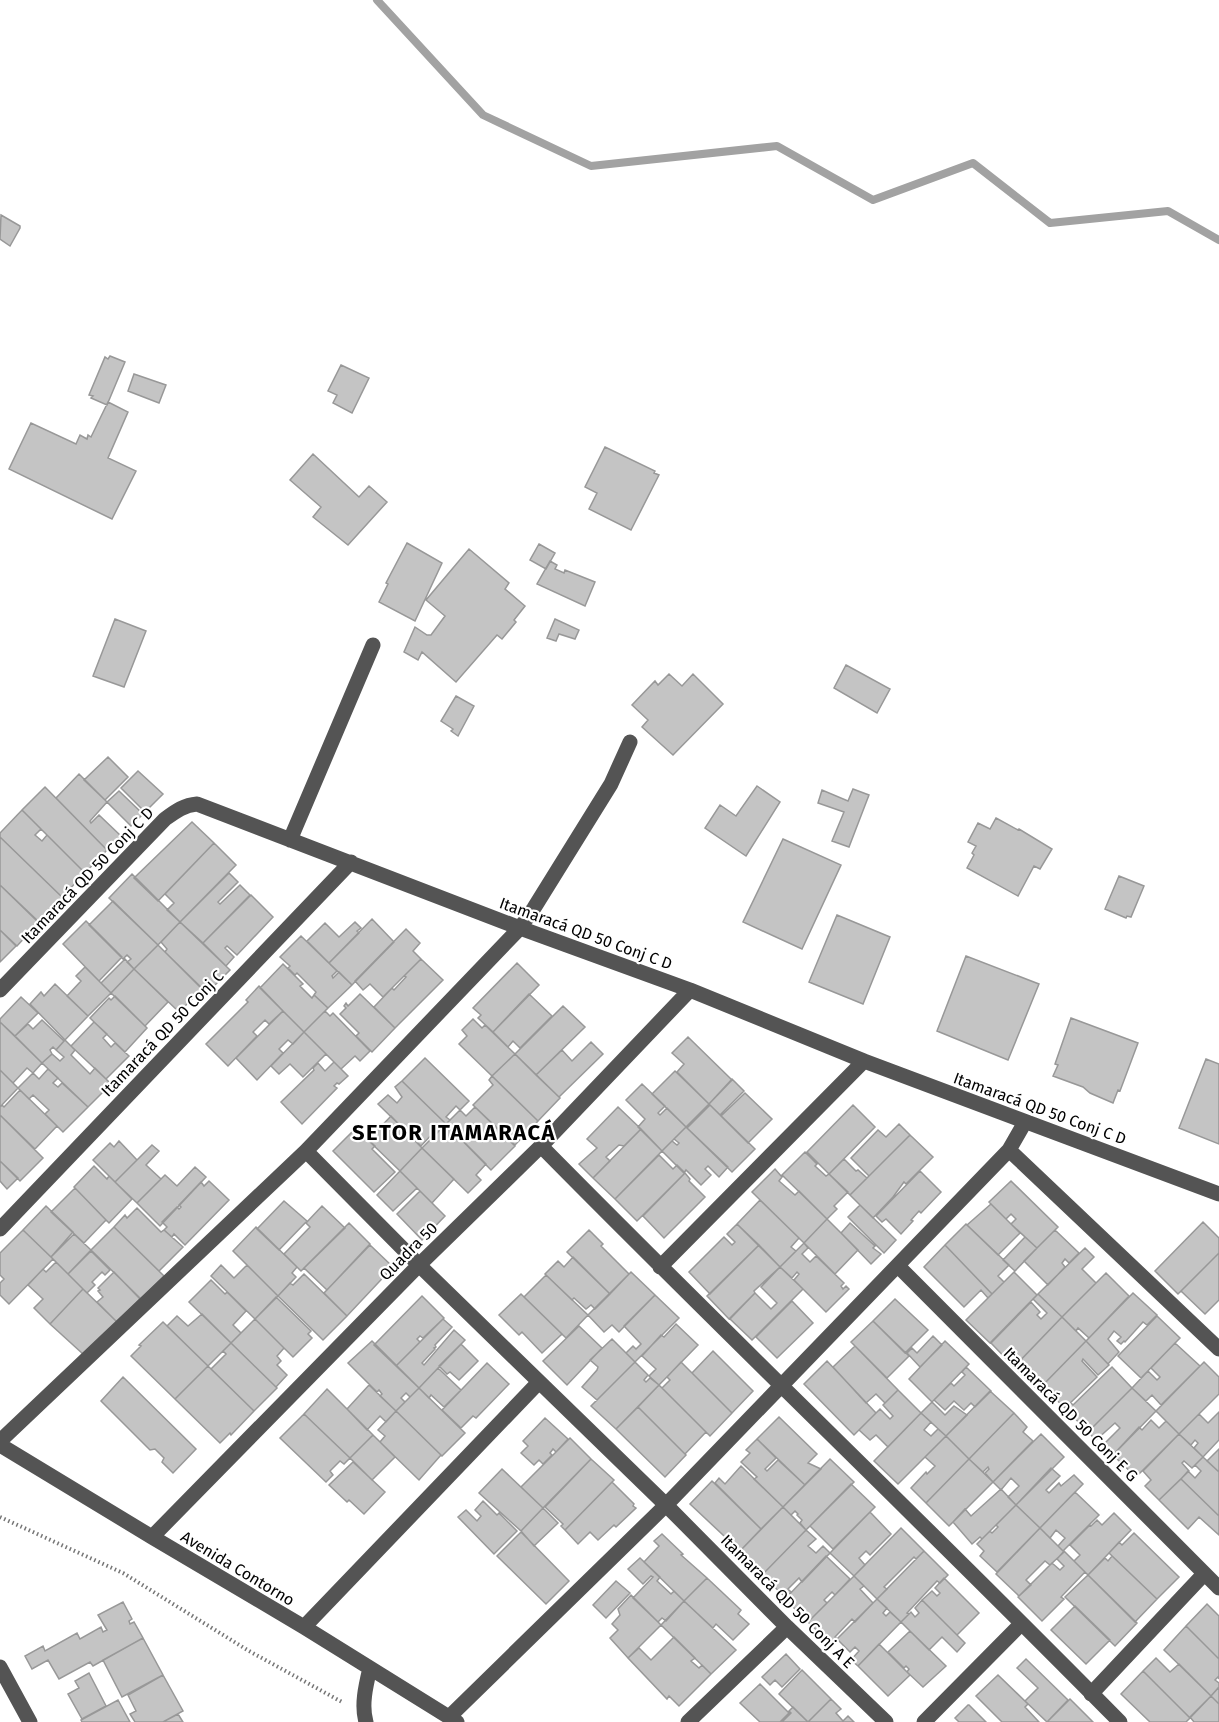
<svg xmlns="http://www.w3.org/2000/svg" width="1219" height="1722" font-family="'Fira Sans',sans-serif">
<rect width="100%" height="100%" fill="#fff"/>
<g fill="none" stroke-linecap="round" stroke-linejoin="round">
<path stroke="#a2a2a2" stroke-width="8" d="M377,0L483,115L591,166L777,146L873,200L973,163L1050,223L1168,211L1219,240"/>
</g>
<path fill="#c4c4c4" stroke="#989898" stroke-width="1.5" d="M1,215L20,226V228L10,246L0,239Z
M110,356L125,362L107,405L91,398L93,396L89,395L105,357L108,359Z
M341,365L369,378L352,413L333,403L337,395L328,391Z
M134,374L166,385L159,403L128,391Z
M108,402L128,412L108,458L136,471L112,519L9,469L31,423L76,444L80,435L87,439L88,435L91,437Z
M605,447L655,471L654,473L659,475L631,530L589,509L597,493L585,487Z
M313,454L359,497L369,486L387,502L348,545L313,517L321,507L290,480Z
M407,543L442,563L415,621L379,602L388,584L386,583Z
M539,544L555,553L546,569L530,560Z
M469,549L509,583L505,589L525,606L514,620L516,622L502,639L497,635L456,682L422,652L418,660L404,652L415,627L427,635H431L445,616L426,600Z
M550,561L557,565L555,569L564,573L565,570L595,582L585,606L537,584Z
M115,619L146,631L124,687L93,676Z
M555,619L579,630L575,639L559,634L556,641L547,638Z
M846,665L890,689L877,713L834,688Z
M669,674L682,686L693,674L723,704L673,755L642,727L648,720L632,705L655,681L658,685Z
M456,696L474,706L458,736L451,731L453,729L441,721Z
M108,757L128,777L105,800L84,780Z
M138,771L163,794L145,812L121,788Z
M79,774L107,802L90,821L91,823L99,815L121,836L107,850L56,798Z
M757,786L780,802L746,856L705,828L720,805L736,816Z
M45,787L107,850L85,873L22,810Z
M853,789L869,795L849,847L832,841L844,812L818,803L822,790L848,801Z
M119,791L143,814L131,826L107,802Z
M22,810L41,829L35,835L42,841L47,835L85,873L62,897L0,837V833Z
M996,818L1018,830L1019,829L1052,849L1040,869L1034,866L1018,896L967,868L974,855L972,853L976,846L968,842L978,823L990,829Z
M192,822L214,843L158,901L134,878Z
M0,837L63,898L39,923L0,885Z
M783,839L841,865L802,949L743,922Z
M214,843L236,865L180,922L167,910L174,903L165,894Z
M229,873L238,882L218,902L220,904L240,885L250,895L203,943L180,922Z
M132,874L180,922L158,945L109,898Z
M1119,876L1144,886L1131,917L1127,916L1126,918L1105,909Z
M0,885L39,922L17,946L0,930Z
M251,895L273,917L237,955L227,946L225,948L234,957L226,966L203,943Z
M113,901L158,945L134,969L127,962L131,959L127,955L123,959L89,925Z
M837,915L890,937L863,1004L809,982Z
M372,919L394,942L352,985L329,963Z
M86,921L122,957L99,981L63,944Z
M180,922L229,969L230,970L207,993L165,952L167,949L161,942Z
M355,922L361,928L357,931L359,933L329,963L307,941L325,923L339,937Z
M406,929L420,943L413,951L421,959L383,997L370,984L363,990L355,981Z
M0,930L16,946L0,962Z
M301,936L337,971L332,976L333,978L339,972L352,985L328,1008L314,995L316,992L297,973L295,975L288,968L290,966L280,957Z
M158,945L202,989L179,1012L134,969Z
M966,956L1039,984L1008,1060L937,1031Z
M125,959L134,969L111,993L101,983Z
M421,959L443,980L395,1028L374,1007L392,988L394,990L406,977L404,976Z
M517,963L539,985L493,1032L478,1018L481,1015L473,1008Z
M283,964L303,984L300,986L312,998L314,995L328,1008L304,1032L260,988Z
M85,967L111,993L88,1016L67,996L81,981L76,976Z
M134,969L168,1002L145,1026L111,993Z
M55,984L88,1016L65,1040L30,1004L41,992L44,996Z
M259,986L283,1011L269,1024L265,1020L253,1032L257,1036L228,1066L206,1044L248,1002L246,1000Z
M360,994L395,1028L372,1052L356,1036L359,1033L340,1014L346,1008L344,1006L346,1003L348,1006Z
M529,994L552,1016L520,1048L513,1041L508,1047L493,1032Z
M115,996L147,1028L125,1052L90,1018L109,998L111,1000Z
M21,997L38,1013L15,1036L0,1022V1019Z
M563,1006L585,1027L536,1075L515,1054Z
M283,1011L304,1032L293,1044L288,1040L279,1049L283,1053L257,1080L236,1058Z
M325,1011L330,1016L333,1013L370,1051L360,1061L355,1056L341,1069L304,1032Z
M1071,1018L1138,1043L1120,1091L1118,1090L1113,1103L1090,1093L1083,1087L1053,1076L1058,1065L1055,1064Z
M473,1019L482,1028L485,1025L515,1054L492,1076L459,1044L467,1036L462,1030Z
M42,1020L64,1041L56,1050L53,1047L50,1050L52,1054L42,1063L15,1036L28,1024L33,1029Z
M0,1022L42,1063L33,1073L27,1068L13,1083L0,1070Z
M94,1022L107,1034L103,1038L111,1047L115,1043L129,1056L106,1079L71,1046Z
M304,1032L326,1054L303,1077L290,1064L279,1074L271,1066Z
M688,1037L732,1080L709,1104L677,1072L684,1064L672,1053Z
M65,1040L75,1050L71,1055L90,1074L95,1068L111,1084L88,1107L42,1063L52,1054L60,1061L64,1057L56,1050Z
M591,1042L603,1054L559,1097L536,1075L562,1050L572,1061Z
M515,1054L560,1098L538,1121L492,1076Z
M425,1058L469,1101L460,1110L456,1106L446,1117L450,1120L446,1124L402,1081Z
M1206,1059L1219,1064V1144L1179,1128Z
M334,1062L348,1076L339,1084L337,1083L334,1086L337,1088L302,1124L281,1102L314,1070L313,1068L318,1063L325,1071Z
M48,1069L58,1078L53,1083L58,1087L62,1083L88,1107L63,1132L45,1114L49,1110L33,1095L29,1099L18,1088L33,1073L39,1079Z
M0,1070L18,1088L0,1107Z
M675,1071L709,1104L686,1127L652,1094Z
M492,1076L538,1121L515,1145L473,1105L493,1085L489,1080Z
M732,1079L744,1091L720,1115L709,1104Z
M402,1081L446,1124L437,1133L435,1131L421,1146L378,1104L388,1095L397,1103L402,1097L395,1087Z
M642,1084L665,1106L658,1113L660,1115L667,1108L686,1127L662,1151L638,1127L645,1119L626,1100Z
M20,1090L57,1126L35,1149L0,1115V1107L2,1105L4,1107Z
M745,1093L772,1119L748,1143L721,1116Z
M710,1105L755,1149L732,1172L687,1128Z
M853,1105L875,1127L829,1174L807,1152Z
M475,1107L515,1146L491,1170L446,1124L460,1110L466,1116Z
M618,1107L641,1129L624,1146L619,1145L606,1157L610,1161L593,1178L579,1164L597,1148L587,1139Z
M0,1115L43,1158L20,1181L0,1161Z
M391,1116L422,1148L400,1171L368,1140Z
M446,1124L486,1164L476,1175L481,1180L468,1193L422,1148Z
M899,1124L910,1135L869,1176L851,1158L878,1130L886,1137Z
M686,1127L728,1167L719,1177L708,1166L705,1169L711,1175L701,1185L686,1170L684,1173L662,1151L672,1141L677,1145L679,1143L674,1139Z
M356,1128L375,1146L372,1149L395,1172L374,1192L333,1151Z
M641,1129L662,1151L615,1199L593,1178Z
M910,1135L933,1157L906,1184L904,1182L893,1197L873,1218L850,1195Z
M119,1141L137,1160L115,1182L93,1160L110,1143L114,1147Z
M152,1145L159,1151L146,1165L161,1179L137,1203L115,1182Z
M422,1148L454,1179L432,1203L400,1171Z
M805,1152L817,1164L815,1166L826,1176L829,1174L848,1192L834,1206L837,1209L827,1219L782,1175Z
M659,1155L673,1169L677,1165L685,1173L637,1221L615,1199Z
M844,1159L856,1171L858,1170L867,1178L850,1195L829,1174Z
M0,1161L18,1178L7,1189L0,1181Z
M94,1166L107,1179L109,1176L132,1199L109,1223L74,1187Z
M195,1167L206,1177L160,1226L137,1203L165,1175L177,1186Z
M775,1169L782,1177L779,1181L795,1195L799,1191L827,1219L804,1243L752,1192Z
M400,1171L417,1188L393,1211L377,1195Z
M920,1171L941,1192L921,1213L919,1211L911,1220L913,1221L901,1234L886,1219L882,1222L876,1216Z
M685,1173L690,1179L689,1181L705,1197L664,1238L643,1216Z
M209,1181L229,1200L185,1245L174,1234L172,1237L164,1230L167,1227L162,1222L177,1207L179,1209L181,1207L179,1205L201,1182L204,1186Z
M1011,1181L1058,1227L1037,1248L1011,1224L1016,1219L1011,1214L1006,1219L989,1202Z
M75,1188L106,1220L84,1243L51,1212Z
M420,1191L445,1216L422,1240L397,1214Z
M760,1200L799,1238L791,1247L796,1251L780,1267L737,1224Z
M284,1201L307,1221L279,1250L257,1229Z
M991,1204L1020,1233L998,1255L967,1225Z
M860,1205L896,1240L884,1253L848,1217Z
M46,1206L73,1232L51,1257L23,1230Z
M322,1206L345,1228L301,1271L284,1254L310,1227L306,1223Z
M137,1208L161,1232L164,1230L183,1247L159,1271L114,1227L125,1215L127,1218Z
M827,1219L858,1250L835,1274L804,1243Z
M1203,1222L1219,1238V1253L1178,1294L1155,1271Z
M349,1223L370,1244L327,1290L304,1268Z
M850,1223L875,1246L873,1248L881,1254L871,1264L841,1233Z
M737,1224L759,1245L710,1294L689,1272L724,1237L732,1245L735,1242L727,1234Z
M966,1224L1009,1265L998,1276L1004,1282L992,1294L945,1245Z
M114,1227L164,1276L141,1299L91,1250Z
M256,1227L297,1267L292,1273L296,1277L278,1296L233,1251Z
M23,1230L53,1259L9,1304L0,1295V1283L4,1279L0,1275V1253Z
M589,1230L603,1244L601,1246L629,1274L610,1294L567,1252Z
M1055,1230L1079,1253L1069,1263L1065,1259L1062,1263L1065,1267L1048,1285L1024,1261Z
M74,1234L91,1250L68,1274L51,1257Z
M1025,1237L1037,1248L1015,1271L1003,1260Z
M804,1243L808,1248L802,1254L810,1262L816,1256L844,1283L841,1286L843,1289L846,1286L849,1289L826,1312L794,1280L799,1274L797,1272L792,1278L780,1267Z
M370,1245L393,1267L347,1316L324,1293Z
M759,1245L780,1267L754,1291L755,1293L729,1319L707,1296Z
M945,1245L992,1294L988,1298L981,1290L964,1307L924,1267Z
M1085,1248L1094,1257L1082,1269L1096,1283L1062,1317L1038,1294Z
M91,1251L110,1270L105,1275L102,1272L92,1282L95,1285L87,1293L68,1274Z
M1219,1253V1300L1205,1314L1181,1291Z
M573,1257L610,1294L595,1309L591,1305L586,1309L574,1298L572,1300L545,1274L558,1261L564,1267Z
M56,1262L83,1289L50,1324L34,1308L43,1299L28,1285L43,1269L46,1272Z
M221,1265L234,1278L247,1265L278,1296L255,1319L211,1276Z
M780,1267L803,1289L752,1340L730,1319L755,1293L771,1309L777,1303L761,1287Z
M114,1272L140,1299L117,1322L97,1302L103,1297L98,1291L100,1290L98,1288Z
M631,1272L655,1295L619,1332L612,1325L604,1332L588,1315Z
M1014,1272L1037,1295L990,1343L966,1320Z
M1106,1273L1129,1296L1089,1338L1078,1328L1076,1331L1062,1317Z
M304,1274L347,1316L323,1340L278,1296L290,1283L293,1285Z
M546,1275L588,1315L566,1338L524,1297Z
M211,1280L225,1294L227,1292L246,1311L233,1325L241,1333L231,1343L189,1302Z
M83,1289L118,1323L83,1354L50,1324Z
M1133,1293L1157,1315L1147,1325L1143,1322L1125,1342L1124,1341L1121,1344L1117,1341L1121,1337L1114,1331L1108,1339L1119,1352L1108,1364L1086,1341Z
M521,1294L562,1334L542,1353L522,1332L519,1335L499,1315Z
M1038,1294L1062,1317L1014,1367L991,1343L1031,1302L1040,1312L1037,1315L1041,1319L1047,1313L1033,1299Z
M655,1295L679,1318L635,1362L626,1353L633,1346L636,1349L641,1344L624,1326Z
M422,1296L444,1318L423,1338L420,1336L417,1339L420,1342L396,1366L374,1345Z
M276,1297L311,1331L308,1334L312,1338L293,1357L255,1319Z
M895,1299L928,1330L905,1353L873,1321Z
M792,1301L813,1323L777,1358L756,1337Z
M202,1314L231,1343L208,1366L167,1326L177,1316L188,1326Z
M1157,1316L1180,1338L1141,1378L1118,1356Z
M1062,1317L1086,1341L1038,1390L1014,1367Z
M255,1319L284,1348L277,1356L281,1361L277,1365L287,1375L276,1387L231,1343Z
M443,1319L452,1327L435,1345L436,1347L434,1348L435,1349L422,1363L424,1365L454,1330L465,1340L419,1388L396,1366Z
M873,1321L909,1356L887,1378L851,1342Z
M163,1322L208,1366L175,1399L131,1356L141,1346L139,1345Z
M676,1324L698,1345L659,1385L649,1376L656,1369L642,1356L661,1335L664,1337Z
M579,1326L602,1348L567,1385L543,1361Z
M933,1336L942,1345L920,1367L907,1353L912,1348L917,1353Z
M612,1339L635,1362L597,1400L582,1387L597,1370L598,1367L590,1360Z
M372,1341L419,1388L410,1397L406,1393L401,1398L405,1402L396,1411L380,1396L382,1394L379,1390L377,1392L348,1363Z
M945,1341L969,1364L932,1402L909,1379Z
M1086,1341L1109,1365L1098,1375L1083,1359L1082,1361L1097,1377L1065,1408L1042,1386Z
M231,1343L277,1388L254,1411L211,1369L226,1354L223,1351Z
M1175,1343L1200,1366L1161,1405L1152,1395L1146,1401L1132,1388L1148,1371L1157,1380L1160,1377L1151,1368Z
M461,1344L478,1361L459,1380L450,1372L447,1374L439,1366Z
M855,1346L898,1390L885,1403L876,1394L866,1403L833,1367Z
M713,1351L753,1391L732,1413L692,1373Z
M827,1361L876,1413L854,1435L804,1384Z
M635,1362L648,1375L644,1380L646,1382L650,1378L659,1385L616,1429L591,1406Z
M681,1362L732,1413L710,1436L662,1388L670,1380L667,1377Z
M1204,1362L1219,1377V1394L1179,1434L1156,1411Z
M487,1363L509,1384L476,1418L473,1416L461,1428L442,1410Z
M208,1366L254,1411L231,1435L230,1433L220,1443L175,1399Z
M966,1367L991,1391L975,1407L971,1403L964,1410L954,1401L945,1410L934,1400L951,1383L954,1386L965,1375L962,1372Z
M1112,1367L1132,1388L1088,1432L1065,1408L1071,1403L1073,1405Z
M438,1368L461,1390L444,1407L431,1395L429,1398L419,1388Z
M123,1377L196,1449L173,1473L162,1462L164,1458L155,1449L150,1450L101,1401Z
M369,1385L396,1411L386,1422L380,1416L367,1430L347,1409Z
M659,1385L706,1432L685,1454L638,1407Z
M419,1388L465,1433L442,1456L396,1411Z
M1132,1388L1156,1411L1112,1456L1102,1446L1120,1428L1115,1423L1096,1440L1088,1432Z
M327,1389L373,1435L350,1458L304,1414Z
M898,1390L921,1413L888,1447L876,1435L870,1440L859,1430L880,1409L890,1419L893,1416L883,1405Z
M990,1391L1014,1413L969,1459L946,1436Z
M932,1402L945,1415L954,1406L967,1415L946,1436L921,1413Z
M638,1407L686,1455L665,1477L616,1429Z
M396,1411L441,1455L419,1480L380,1442L385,1436L378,1430Z
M1219,1412V1440L1203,1457L1194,1448L1198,1443L1195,1440L1191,1445L1179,1434L1199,1414L1208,1423Z
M921,1413L931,1422L924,1430L931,1436L938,1429L946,1436L898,1484L874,1461Z
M1014,1413L1027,1427L1023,1432L1033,1441L993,1482L985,1473L989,1469L988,1467L983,1472L969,1459Z
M304,1414L350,1458L344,1464L340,1461L330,1471L333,1475L326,1482L280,1438Z
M779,1417L817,1454L808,1463L821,1469L805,1485L757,1439Z
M545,1418L568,1439L556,1452L553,1449L550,1453L552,1455L543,1464L539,1460L534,1465L521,1453L528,1446L523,1441Z
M1151,1420L1159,1428L1166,1421L1179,1434L1136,1477L1116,1458L1115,1459L1112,1456L1139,1427L1142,1430Z
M1041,1434L1064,1457L1016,1505L1008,1497L1019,1486L1011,1478L1001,1490L993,1482Z
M1179,1434L1203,1457L1192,1468L1184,1461L1182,1463L1189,1471L1159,1500L1145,1486L1151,1480L1143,1471Z
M373,1435L395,1457L372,1480L350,1458Z
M946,1436L969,1459L926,1503L911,1488L926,1472L927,1474L935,1466L925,1457Z
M570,1438L591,1459L543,1508L521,1487Z
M757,1439L776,1458L765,1469L767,1471L778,1460L805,1485L783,1507L754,1479L757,1477L741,1462L750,1453L746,1450Z
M1219,1449V1472L1207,1461Z
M1203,1457L1219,1472V1516L1181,1479L1188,1471L1195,1478L1201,1471L1195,1465Z
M591,1459L614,1480L565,1530L561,1526L563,1524L545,1507Z
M830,1459L854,1482L806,1530L800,1523L802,1520L797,1515L798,1514L795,1511L791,1515L783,1507Z
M969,1459L993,1482L949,1526L926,1503Z
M353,1462L385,1492L364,1514L349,1500L347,1502L329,1485Z
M741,1466L783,1507L761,1529L715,1483L719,1478L725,1484Z
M1051,1468L1060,1476L1046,1490L1049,1493L1059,1483L1061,1486L1074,1475L1083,1484L1040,1528L1016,1505Z
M502,1469L543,1508L521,1531L479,1493Z
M1181,1479L1219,1516V1535L1199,1517L1188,1529L1159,1500Z
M712,1481L761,1529L740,1551L690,1504Z
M612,1482L634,1504L633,1506L636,1508L616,1527L614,1525L598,1540L590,1532L578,1544L565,1530Z
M851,1484L875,1507L833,1549L810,1526Z
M1001,1489L1016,1505L982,1539L980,1537L972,1544L953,1522L965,1509L971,1516Z
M1075,1492L1099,1515L1063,1551L1058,1546L1065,1538L1056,1530L1050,1538L1040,1528Z
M483,1501L497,1515L499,1513L517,1531L494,1554L458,1517L466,1510L477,1521L481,1516L475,1510Z
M1016,1505L1040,1528L997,1572L980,1556L984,1551L977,1544L990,1531L992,1533L998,1527L996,1525Z
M783,1507L806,1530L763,1574L740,1551Z
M543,1508L558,1523L534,1546L521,1531Z
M870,1512L891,1534L870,1555L866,1551L859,1558L865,1565L854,1576L830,1553Z
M1114,1513L1131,1530L1088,1575L1074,1561L1080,1555L1070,1545L1090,1525L1091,1526L1097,1520L1102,1525Z
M901,1528L924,1551L916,1559L914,1557L884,1587L887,1589L877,1599L854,1576Z
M1040,1528L1064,1552L1050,1565L1045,1561L1026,1580L1031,1585L1019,1596L996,1574Z
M806,1530L816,1539L808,1546L816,1553L823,1546L830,1553L802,1582L799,1578L788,1589L791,1592L786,1598L762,1575Z
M521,1532L569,1581L546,1604L497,1556Z
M1134,1533L1179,1577L1157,1599L1109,1553L1119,1542L1122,1545Z
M662,1534L683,1554L681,1555L707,1578L684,1601L644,1562L659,1546L654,1541Z
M924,1551L948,1575L940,1583L937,1581L907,1613L909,1614L901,1622L877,1599Z
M1064,1551L1085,1572L1061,1597L1064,1599L1042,1621L1018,1597L1052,1563L1060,1570L1064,1566L1057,1559Z
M826,1556L850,1579L835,1595L832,1592L824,1600L827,1603L808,1622L785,1599Z
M1112,1556L1157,1599L1135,1622L1088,1575L1105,1558L1108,1561Z
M640,1558L660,1577L657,1581L671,1594L674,1591L684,1601L666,1621L662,1618L658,1622L633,1598L653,1577L651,1576L643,1584L628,1569Z
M1088,1575L1137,1623L1115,1646L1065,1597Z
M854,1576L864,1586L860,1589L873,1603L855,1622L852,1619L835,1637L837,1639L832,1645L808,1622Z
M707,1578L741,1610L738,1614L749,1624L733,1640L716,1624L713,1628L684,1601Z
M944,1578L979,1613L957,1635L922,1600L932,1591L937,1596L940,1593L935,1588Z
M616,1581L630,1593L606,1618L593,1605Z
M631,1595L661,1625L628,1658L610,1638L618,1630L612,1624L620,1615L618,1609Z
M877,1599L887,1608L883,1613L886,1616L890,1612L901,1622L858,1666L851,1660L859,1651L855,1647L850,1652L837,1639Z
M922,1600L965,1643L957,1652L942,1637L929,1650L901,1622L911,1612L915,1617L919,1613L915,1608Z
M684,1601L736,1650L711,1674L661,1625Z
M123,1602L132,1619L129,1621L130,1624L134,1622L143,1638L93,1666L90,1662L59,1679L48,1660L32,1669L25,1656L43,1646L45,1651L77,1633L80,1639L101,1627L103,1632L107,1630L98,1615Z
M1207,1604L1219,1616V1659L1186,1626Z
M1075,1606L1110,1640L1086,1664L1051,1630Z
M1186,1626L1219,1659V1679L1218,1677L1215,1680L1219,1683V1687L1211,1696L1164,1650Z
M910,1631L946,1666L923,1687L907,1672L909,1669L906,1666L904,1668L888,1652Z
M674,1637L695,1658L691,1661L699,1668L702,1665L711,1674L679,1706L669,1696L667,1699L628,1658L639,1648L651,1660Z
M143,1638L163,1675L122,1697L103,1660Z
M879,1644L910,1675L888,1696L858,1666Z
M786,1654L800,1669L782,1687L775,1680L770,1685L762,1677Z
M1156,1658L1170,1672L1179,1664L1211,1696L1190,1718L1143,1671Z
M1026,1659L1068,1700L1047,1722L1025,1701L1038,1688L1017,1668Z
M802,1670L831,1699L808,1722L779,1694Z
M1143,1671L1190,1718L1186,1722H1150L1121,1694Z
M89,1673L106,1706L82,1719L68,1694L79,1688L75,1681Z
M163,1675L183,1711L163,1722H135L130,1714L136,1711L128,1695Z
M998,1675L1028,1704L1025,1707L1039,1722H1002L976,1696Z
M760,1684L789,1713L780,1722H760L740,1703Z
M1219,1687V1704L1211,1696Z
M1211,1696L1219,1704V1722H1194L1190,1717Z
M831,1699L841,1709L836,1713L843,1721L848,1716L854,1722H808Z
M1070,1699L1093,1722H1047Z
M118,1700L130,1722H82L81,1720Z
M968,1705H969L986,1722H959L955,1718Z
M793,1707L808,1722H782L791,1713L789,1711Z
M178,1714L183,1722H163Z"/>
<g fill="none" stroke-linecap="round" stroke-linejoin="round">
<path stroke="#767676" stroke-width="4" stroke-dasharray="1.5 3" stroke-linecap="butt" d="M0,1517L123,1573L249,1651L342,1702"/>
<path stroke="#545454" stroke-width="15" d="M290,840L373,645
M0,990L165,819C176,811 184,805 197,804L520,928L690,990L864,1061L1219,1194
M541,1146C732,1340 929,1528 1120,1722
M1009,1150L1219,1349
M306,1151L419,1265L666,1505L787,1627L886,1722
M0,1229L351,862
M898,1266L1219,1588
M660,1267L864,1061
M0,1441L306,1151L520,928L534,908L611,784L630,742
M0,1445L152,1537L304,1627L457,1722
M152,1537L419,1265L541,1146L690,990
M304,1627L539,1382
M0,1667L30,1722
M1091,1694L1204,1574
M449,1717L666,1505L1009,1150L1025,1122
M366,1722C361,1705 366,1685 370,1668
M688,1722L787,1627
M924,1722L1021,1624"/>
</g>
<g text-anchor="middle" stroke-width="4.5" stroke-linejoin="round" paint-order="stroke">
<g font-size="16" fill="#000" stroke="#fff">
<text transform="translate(87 875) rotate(-46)" y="6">Itamaracá QD 50 Conj C D</text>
<text transform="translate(586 933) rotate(20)" y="6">Itamaracá QD 50 Conj C D</text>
<text transform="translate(162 1033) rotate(-46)" y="6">Itamaracá QD 50 Conj C</text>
<text transform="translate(1040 1108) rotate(20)" y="6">Itamaracá QD 50 Conj C D</text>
<text transform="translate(408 1251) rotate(-45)" y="6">Quadra 50</text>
<text transform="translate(1071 1414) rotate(45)" y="6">Itamaracá QD 50 Conj E G</text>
<text transform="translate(238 1568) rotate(31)" y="6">Avenida Contorno</text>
<text transform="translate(788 1601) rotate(45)" y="6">Itamaracá QD 50 Conj A E</text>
</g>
<g font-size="22" font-weight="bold" letter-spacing="1.5" fill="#000" stroke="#fff">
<text x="454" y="1140">SETOR ITAMARACÁ</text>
</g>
</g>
</svg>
